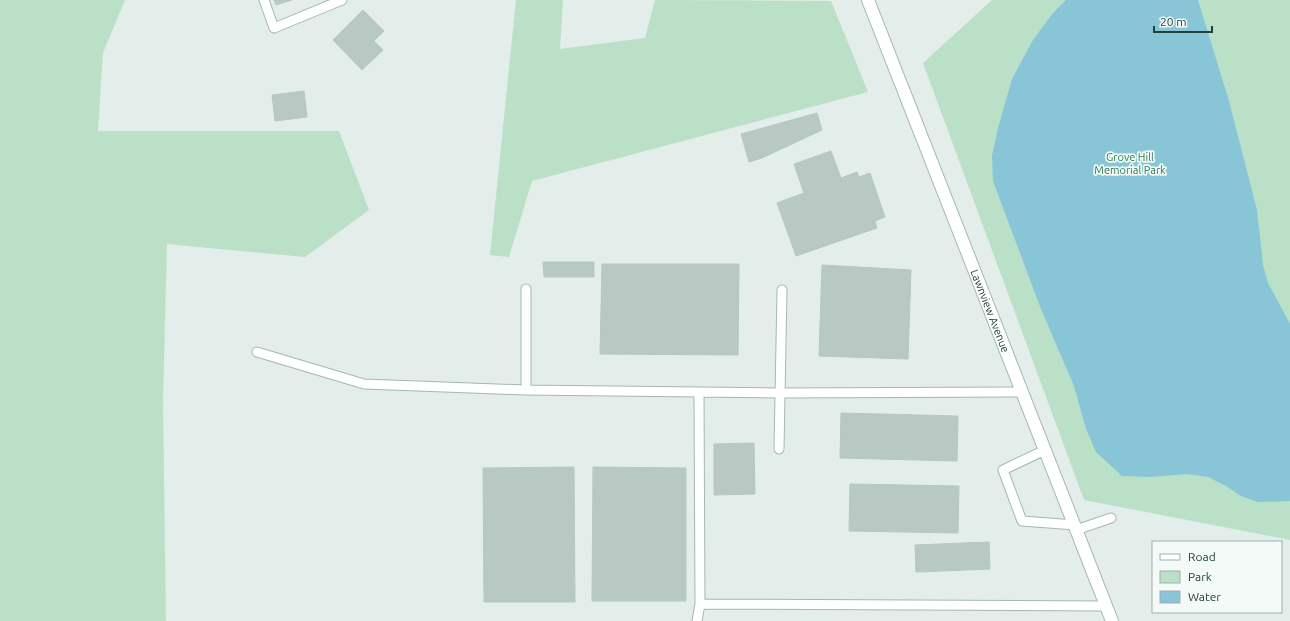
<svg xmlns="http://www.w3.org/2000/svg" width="1290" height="621" font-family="Ubuntu,sans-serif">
<rect width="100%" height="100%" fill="#e3eeea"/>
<path fill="#bae0c7" d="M0,0H125L103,53L98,131H339L369,210L305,257L167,244L163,402L166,621H0Z
M516,0H563L560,49L645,38L655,0L831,1L868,92L532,181L509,257L490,255Z
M992,0H1290V540L1084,500L923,63Z"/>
<path fill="#87c5d7" d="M1066,0H1198L1229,101L1257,210L1263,265L1268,283L1290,324V501L1258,502L1241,496L1226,486L1208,477L1187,474L1150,477L1122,476L1096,452L1086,429L1074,386L1041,309L993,181L992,156L998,128L1012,79L1033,40L1053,13Z"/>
<path fill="#b8c9c3" stroke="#b4c8c1" d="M274,0H292L276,5Z
M363,10L384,31L374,41L383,50L362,70L333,40Z
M304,91L307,117L275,121L272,95Z
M817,113L822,130L762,158L749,162L741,134Z
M831,151L841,178L857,172L859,177L870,173L885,217L875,221L877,228L796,256L777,203L804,193L794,164Z
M543,262H594V277H544Z
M602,264H739L738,355L600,354Z
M822,265L911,270L908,359L819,356Z
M841,413L958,416L957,461L840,458Z
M754,443L755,494L714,495V444Z
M574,467L575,602H484L483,468Z
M593,467L686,468V601H592Z
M850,484L959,486L958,533L849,531Z
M989,542L990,569L916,572L915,545Z"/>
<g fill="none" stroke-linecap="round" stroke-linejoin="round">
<defs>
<path id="service" d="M264,0L274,28L342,0
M526,289V390
M257,352L364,384L526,390L779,393L1021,392
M699,392L700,604L1106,606
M779,449L782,290
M1045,450L1003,470L1022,521L1075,525
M1076,530L1111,518
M697,621L700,604"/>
<g id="tertiary">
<path id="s1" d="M868,0L1112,621"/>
</g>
</defs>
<use href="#service" stroke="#a5b7b2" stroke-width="11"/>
<use href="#tertiary" stroke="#a5b7b2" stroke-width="14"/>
<use href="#service" stroke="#fff" stroke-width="9"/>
<use href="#tertiary" stroke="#fff" stroke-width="12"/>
</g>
<g text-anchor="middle" stroke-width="3.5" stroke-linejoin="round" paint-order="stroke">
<g font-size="11" fill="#287b4e" stroke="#f4faf7">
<text x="1130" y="161">Grove Hill<tspan x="1130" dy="13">Memorial Park</tspan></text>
</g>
<g font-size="11" fill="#21413a" stroke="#f4faf7">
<text dy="4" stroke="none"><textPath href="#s1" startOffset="334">Lawnview Avenue</textPath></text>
</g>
</g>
<rect x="1152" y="541" width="130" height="72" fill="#f4faf7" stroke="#a0b0ab"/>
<rect x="1160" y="554" width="20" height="6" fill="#ffffff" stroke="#a0b0ab"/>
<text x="1188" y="561" font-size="12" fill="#21413a">Road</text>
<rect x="1160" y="571" width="20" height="12" fill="#bae0c7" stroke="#a0b0ab"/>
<text x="1188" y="581" font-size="12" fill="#21413a">Park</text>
<rect x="1160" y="591" width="20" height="12" fill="#87c5d7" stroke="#a0b0ab"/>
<text x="1188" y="601" font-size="12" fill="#21413a">Water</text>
<path d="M1154 26v6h58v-6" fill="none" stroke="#21413a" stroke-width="2"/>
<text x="1160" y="26" font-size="12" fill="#21413a" stroke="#f4faf7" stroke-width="3" paint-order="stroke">20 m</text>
</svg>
